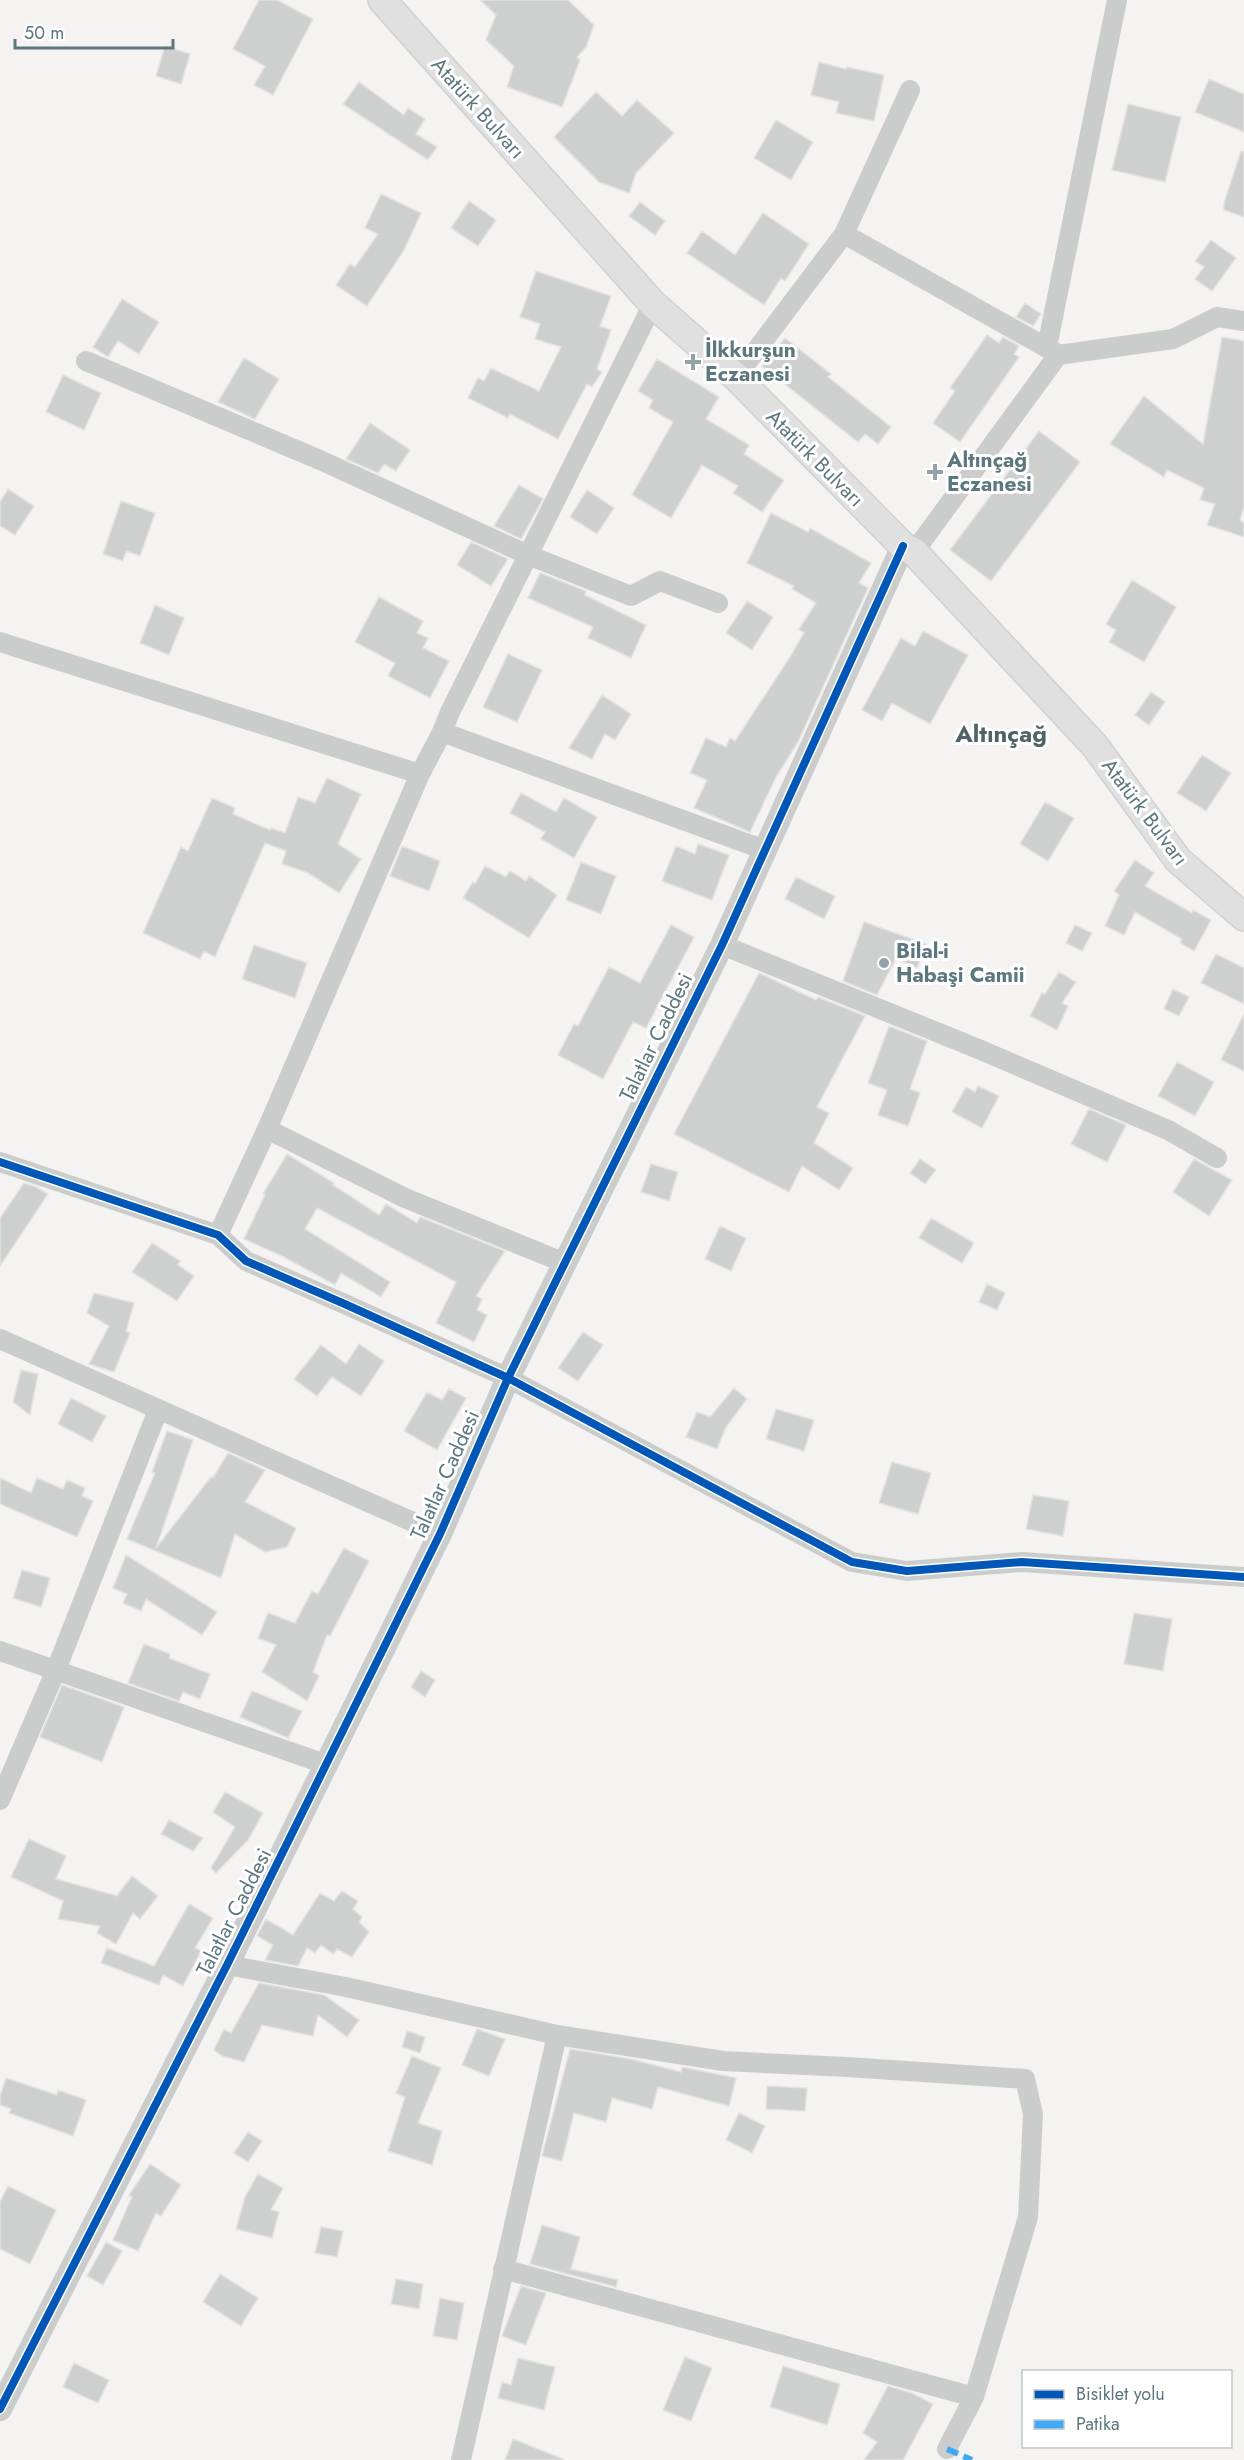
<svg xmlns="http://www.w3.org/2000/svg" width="1244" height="2460" font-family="Jost,sans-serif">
<rect width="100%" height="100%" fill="#f4f3f1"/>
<path fill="#cecfcf" stroke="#e3e2e1" stroke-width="1.5" d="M259,0H277L313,19L273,95L254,85L265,66L233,49Z
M480,0H568L594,25L586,47L577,57L580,60L562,107L507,87L514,66L486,40L496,15Z
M165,46L190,54L181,84L156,76Z
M819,62L846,69L847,67L884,75L874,121L836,113L839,102L811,95Z
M1209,79L1244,94V132L1195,112Z
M359,82L404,115L408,108L425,119L416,134L437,147L428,160L343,104Z
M596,92L622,116L637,100L674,133L636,173L629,193L599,182L554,137Z
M1128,104L1181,117L1165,182L1112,170Z
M776,120L813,142L791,180L754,158Z
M1241,151L1244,152V217L1224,210V203Z
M381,194L421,213L404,250L367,306L336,285L350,264L355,267L378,234L365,228Z
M469,201L496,220L478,246L451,228Z
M640,202L665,221L655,235L629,216Z
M763,213L809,244L785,281L781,278L764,305L687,253L702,231L735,255Z
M1211,240L1236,258L1212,291L1195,279L1204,267L1195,261Z
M536,271L611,296L600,326L611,330L597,369L602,372L592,387L587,384L558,439L510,414L508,418L468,398L478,378L484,381L491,368L539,391L561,347L535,339L540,324L520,317Z
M122,299L159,322L139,354L118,341L108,357L93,347Z
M1025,303L1041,314L1033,326L1016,317Z
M987,335L999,343L1003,337L1019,346L1014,354L1019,357L960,442L933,423L955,391L950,388Z
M1222,337L1244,341V507L1240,520L1244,523V537L1207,525L1215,504L1200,500L1204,488L1167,470L1164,477L1110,444L1144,396L1203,444Z
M785,338L831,374L828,377L891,427L878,444L865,434L858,442L762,366Z
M244,358L279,379L255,419L218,402Z
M657,359L719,397L706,419L749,445L744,454L784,480L762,512L733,493L738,486L702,465L671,518L632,495L673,422L649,408L653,400L638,391Z
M63,375L101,393L84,430L46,412Z
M370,423L410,450L396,471L384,464L378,473L346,459Z
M1039,431L1080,462L991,581L950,550Z
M519,485L543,499L521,539L494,526Z
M8,489L34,506L15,535L0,526V502Z
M587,490L614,508L597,534L570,517Z
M121,501L155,513L140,556L126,551L123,561L103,554Z
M771,513L808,532L810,528L871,563L859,583L868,588L798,742L776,777L750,832L694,808L707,780L690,773L706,738L726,747L730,738L735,741L790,657L804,633L799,629L816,603L792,589L794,586L747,563Z
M471,542L508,559L491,586L457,565Z
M540,573L586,591L585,595L646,625L631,658L588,638L593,627L528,598Z
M1132,580L1176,607L1144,662L1109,642L1116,630L1106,624Z
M379,597L423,621L417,633L428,638L423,648L449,661L430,698L388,676L395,663L355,642Z
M747,601L773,617L752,650L726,633Z
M155,605L184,618L169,655L140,643Z
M923,631L968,655L930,724L892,703L882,721L862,710L901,638L915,646Z
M508,654L542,670L517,722L483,707Z
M1151,692L1165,702L1149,725L1135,715Z
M602,695L631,714L615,740L605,734L592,759L569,748Z
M1202,755L1231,773L1206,811L1177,793Z
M327,778L361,794L338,844L361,859L339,893L308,873L282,864L286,851L265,843L215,957L204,951L200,959L143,933L181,847L188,851L212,798L235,808L233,814L270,830L271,828L285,833L298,797L315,803Z
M521,793L556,812L564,798L597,817L574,858L541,839L545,832L510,813Z
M1045,802L1074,818L1048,861L1020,844Z
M698,844L729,855L712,900L662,881L676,846L695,854Z
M402,846L440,861L429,891L390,876Z
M1135,860L1154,873L1145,886L1192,913L1193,910L1211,920L1194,951L1180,943L1182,939L1135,912L1124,935L1105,926L1119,895L1114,891Z
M581,862L616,876L601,914L566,900Z
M485,866L506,877L510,871L526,881L529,876L557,895L529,938L463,898L473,882L475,884Z
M796,877L835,896L824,919L785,899Z
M864,922L926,944L917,968L896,958L877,995L843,981Z
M671,925L694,937L646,1028L633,1022L603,1079L558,1055L574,1024L578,1026L609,967L640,983Z
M1075,925L1092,933L1082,951L1066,943Z
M254,945L307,963L295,998L242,979Z
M1216,954L1244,968V1004L1201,983Z
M1059,972L1076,982L1062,1003L1068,1006L1057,1030L1030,1016L1042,993L1045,994Z
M759,973L816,1000L818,997L865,1016L817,1107L829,1113L814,1143L853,1168L839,1190L802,1166L789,1192L674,1134Z
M1173,989L1189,997L1179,1016L1164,1009Z
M1244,1014V1071L1221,1060Z
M889,1026L927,1041L910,1089L920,1093L908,1126L878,1115L887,1090L868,1083Z
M1177,1062L1214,1082L1195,1116L1158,1096Z
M978,1086L999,1096L982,1128L952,1112L966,1087L975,1092Z
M1089,1109L1126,1125L1107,1162L1071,1144Z
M287,1154L334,1183L333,1185L379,1215L386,1204L417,1223L420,1217L505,1251L476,1296L482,1299L477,1310L487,1315L474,1342L436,1323L456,1282L317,1208L305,1229L390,1282L381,1297L341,1273L335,1285L284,1257L244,1239L265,1195L263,1194Z
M920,1159L936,1170L925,1184L910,1173Z
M1194,1159L1232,1180L1209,1216L1173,1192Z
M651,1164L678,1172L669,1201L641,1192Z
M24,1183L36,1187L48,1194L0,1266V1218Z
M931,1218L974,1243L962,1263L919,1238Z
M720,1226L746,1238L731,1271L705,1259Z
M152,1243L180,1261L178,1265L194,1276L177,1301L132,1272Z
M987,1284L1005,1293L997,1310L979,1302Z
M94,1293L134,1303L126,1331L130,1333L114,1372L89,1364L109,1326L87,1313Z
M583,1332L603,1345L578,1381L558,1368Z
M359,1344L384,1361L361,1396L332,1377L317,1396L294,1379L321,1345L346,1364Z
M21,1370L38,1374L30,1415L13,1402Z
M734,1388L747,1399L726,1427L717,1449L686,1437L697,1412L710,1417Z
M449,1389L466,1398L437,1450L404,1431L427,1392L442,1400Z
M71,1398L106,1416L92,1442L58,1424Z
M776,1409L814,1420L804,1451L766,1439Z
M167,1431L193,1440L156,1548L211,1477L213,1478L228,1453L265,1470L245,1502L296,1528L287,1547L265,1552L235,1534L221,1578L127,1539L155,1473L152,1472Z
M892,1462L931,1473L918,1514L879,1503Z
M0,1478L31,1493L37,1478L63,1489L67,1480L85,1488L82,1496L93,1501L77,1537L0,1504Z
M1033,1495L1069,1501L1063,1536L1026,1529Z
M344,1548L369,1561L330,1636L327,1635L313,1672L319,1676L307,1701L262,1672L276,1645L258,1638L268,1613L295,1623L312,1591L318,1594Z
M126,1555L217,1612L202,1635L146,1599L141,1611L123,1603L127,1594L113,1588Z
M22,1570L50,1578L41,1607L13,1598Z
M1134,1613L1172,1619L1163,1671L1124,1664Z
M144,1644L170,1654L169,1658L210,1674L200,1699L183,1692L179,1701L128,1683Z
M421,1671L435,1680L425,1697L411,1687Z
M62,1685L124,1707L102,1762L40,1737Z
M252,1691L302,1711L288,1738L240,1717Z
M225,1792L263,1813L248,1840L216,1873L211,1868L235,1827L213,1812Z
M169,1820L203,1838L193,1851L161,1834Z
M29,1839L66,1856L56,1879L117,1896L132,1876L158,1896L140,1919L133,1913L116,1944L97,1933L100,1926L58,1919L63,1901L11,1877Z
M342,1891L358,1901L353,1909L362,1917L359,1922L369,1932L352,1957L337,1949L333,1954L321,1945L315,1953L307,1948L298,1966L265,1960L273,1945L257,1936L266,1919L293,1935L320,1893L334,1901Z
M189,1904L213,1918L195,1948L201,1951L183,1986L163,1975L159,1985L101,1963L107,1948L154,1966Z
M259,1983L324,1995L359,2020L347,2037L318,2015L313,2036L262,2025L244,2062L222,2056L214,2050L224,2029L231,2033Z
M477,2029L505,2039L489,2076L462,2065Z
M407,2031L425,2037L420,2053L402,2047Z
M570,2049L631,2059L681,2072L682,2067L736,2078L729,2106L658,2087L652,2109L612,2098L606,2122L574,2113L562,2161L542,2156Z
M412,2056L441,2068L418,2123L442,2131L432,2165L388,2151L405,2097L396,2093Z
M6,2078L57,2095L58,2090L86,2100L73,2136L9,2113L11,2109L0,2105V2096Z
M767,2086L807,2088L805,2111L766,2109Z
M739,2113L765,2126L752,2153L726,2140Z
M248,2132L262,2141L248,2162L234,2153Z
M150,2164L181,2185L161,2216L156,2213L138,2251L113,2240L132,2197L129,2195Z
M258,2174L283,2188L271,2210L279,2212L272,2238L236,2229L245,2197Z
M8,2186L56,2210L30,2264L0,2249V2202Z
M542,2225L580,2237L571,2269L618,2280L616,2287L530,2264Z
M321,2227L343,2231L337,2257L315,2253Z
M106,2242L122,2251L103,2285L87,2276Z
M220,2274L258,2298L241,2326L203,2302Z
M396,2279L423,2284L419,2309L391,2304Z
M521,2286L546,2293L526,2345L502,2336Z
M440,2298L464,2303L457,2340L433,2336Z
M685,2357L712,2368L691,2421L663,2410Z
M518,2358L555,2367L544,2410L498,2398L502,2382L511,2385Z
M74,2363L109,2380L98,2403L63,2387Z
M783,2366L840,2384L827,2425L770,2407Z
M888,2386L912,2393L933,2404L903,2460H864L877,2442L863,2433Z
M513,2439L563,2459V2460H505Z"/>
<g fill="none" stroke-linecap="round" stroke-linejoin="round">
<defs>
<path id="secondary" d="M382,0L653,304L736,377L903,546L914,552L1095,746L1178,860L1244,917"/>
</defs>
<use href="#secondary" stroke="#cfd0d0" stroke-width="30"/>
<path stroke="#cbcdcc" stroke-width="20" d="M844,234L1056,353
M1047,347L1117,0
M86,361L320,460L528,555L631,596L660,581L718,603
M736,377L844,234L910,90
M914,552L1058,355L1173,339L1217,317L1244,321
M0,642L420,774
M442,732L765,850
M722,945L976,1048L1168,1130L1217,1158
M267,1129L405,1198L565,1263
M0,1162L218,1235L246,1261L347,1305L508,1378L852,1562L907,1571L1022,1562L1244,1577
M218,1235L267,1129L420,774L442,732L450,712L653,304
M0,1339L440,1534
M0,1651L328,1765
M0,1800L56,1670L158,1410
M227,1965L346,1987L557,2035L723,2061L847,2067L1025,2079L1033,2114L1028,2217L974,2397L947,2449
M503,2269L974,2397
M461,2460L557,2035"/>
<path stroke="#cbcdcc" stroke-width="24" d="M0,2409L227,1965L440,1534L508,1378L722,945L903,546"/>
<use href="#secondary" stroke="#e0e0e0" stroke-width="27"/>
<path stroke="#3fa9f5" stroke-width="6" stroke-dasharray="12 6" stroke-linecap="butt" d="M947,2449L972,2460"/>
<defs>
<path id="cycleway" d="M0,1162L218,1235L246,1261L347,1305L508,1378L852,1562L907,1571L1022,1562L1244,1577
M0,2409L227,1965L440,1534L508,1378L722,945L903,546"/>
</defs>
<use href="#cycleway" stroke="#fff" stroke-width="11"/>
<use href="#cycleway" stroke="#0057b8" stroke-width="8"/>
</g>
<g fill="#92a2a6" stroke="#fff" stroke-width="2">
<path d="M690 353h6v6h6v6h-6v6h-6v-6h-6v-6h6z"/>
<path d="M932 463h6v6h6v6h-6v6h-6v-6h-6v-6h6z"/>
<circle cx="884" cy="963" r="6"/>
</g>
<g text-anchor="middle" stroke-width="6" stroke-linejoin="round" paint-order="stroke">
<g font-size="21" fill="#5d777e" stroke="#fff">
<text transform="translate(478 108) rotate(48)" y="7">Atatürk Bulvarı</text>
<text transform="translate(815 458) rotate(45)" y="7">Atatürk Bulvarı</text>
<text transform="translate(1145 812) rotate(53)" y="7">Atatürk Bulvarı</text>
<text transform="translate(656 1037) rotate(-64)" y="7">Talatlar Caddesi</text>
<text transform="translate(445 1475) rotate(-66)" y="7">Talatlar Caddesi</text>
<text transform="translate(234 1912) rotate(-63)" y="7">Talatlar Caddesi</text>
</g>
<g font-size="21" font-weight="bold" fill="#5d777e" stroke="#fff" text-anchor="start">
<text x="705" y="357">İlkkurşun<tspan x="705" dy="24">Eczanesi</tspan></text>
<text x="947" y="467">Altınçağ<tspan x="947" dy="24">Eczanesi</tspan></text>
<text x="896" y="958">Bilal-i<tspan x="896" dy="24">Habaşi Camii</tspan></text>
</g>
<g font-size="24" font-weight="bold" fill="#4f6268" stroke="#fff">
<text x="1001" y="742">Altınçağ</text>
</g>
</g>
<rect x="1022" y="2370" width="210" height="78" fill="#ffffff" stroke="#bec9cb" stroke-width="1.5"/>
<rect x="1034" y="2390" width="30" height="9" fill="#0057b8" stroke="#bec9cb" stroke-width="1.5"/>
<text x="1076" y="2400" font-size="18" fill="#5d777e">Bisiklet yolu</text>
<rect x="1034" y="2420" width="30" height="9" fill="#3fa9f5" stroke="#bec9cb" stroke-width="1.5"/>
<text x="1076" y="2430" font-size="18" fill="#5d777e">Patika</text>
<path d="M15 39v9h158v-9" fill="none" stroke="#5d777e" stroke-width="3"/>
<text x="24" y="39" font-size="18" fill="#5d777e" stroke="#ffffff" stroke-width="4.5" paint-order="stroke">50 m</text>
</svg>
